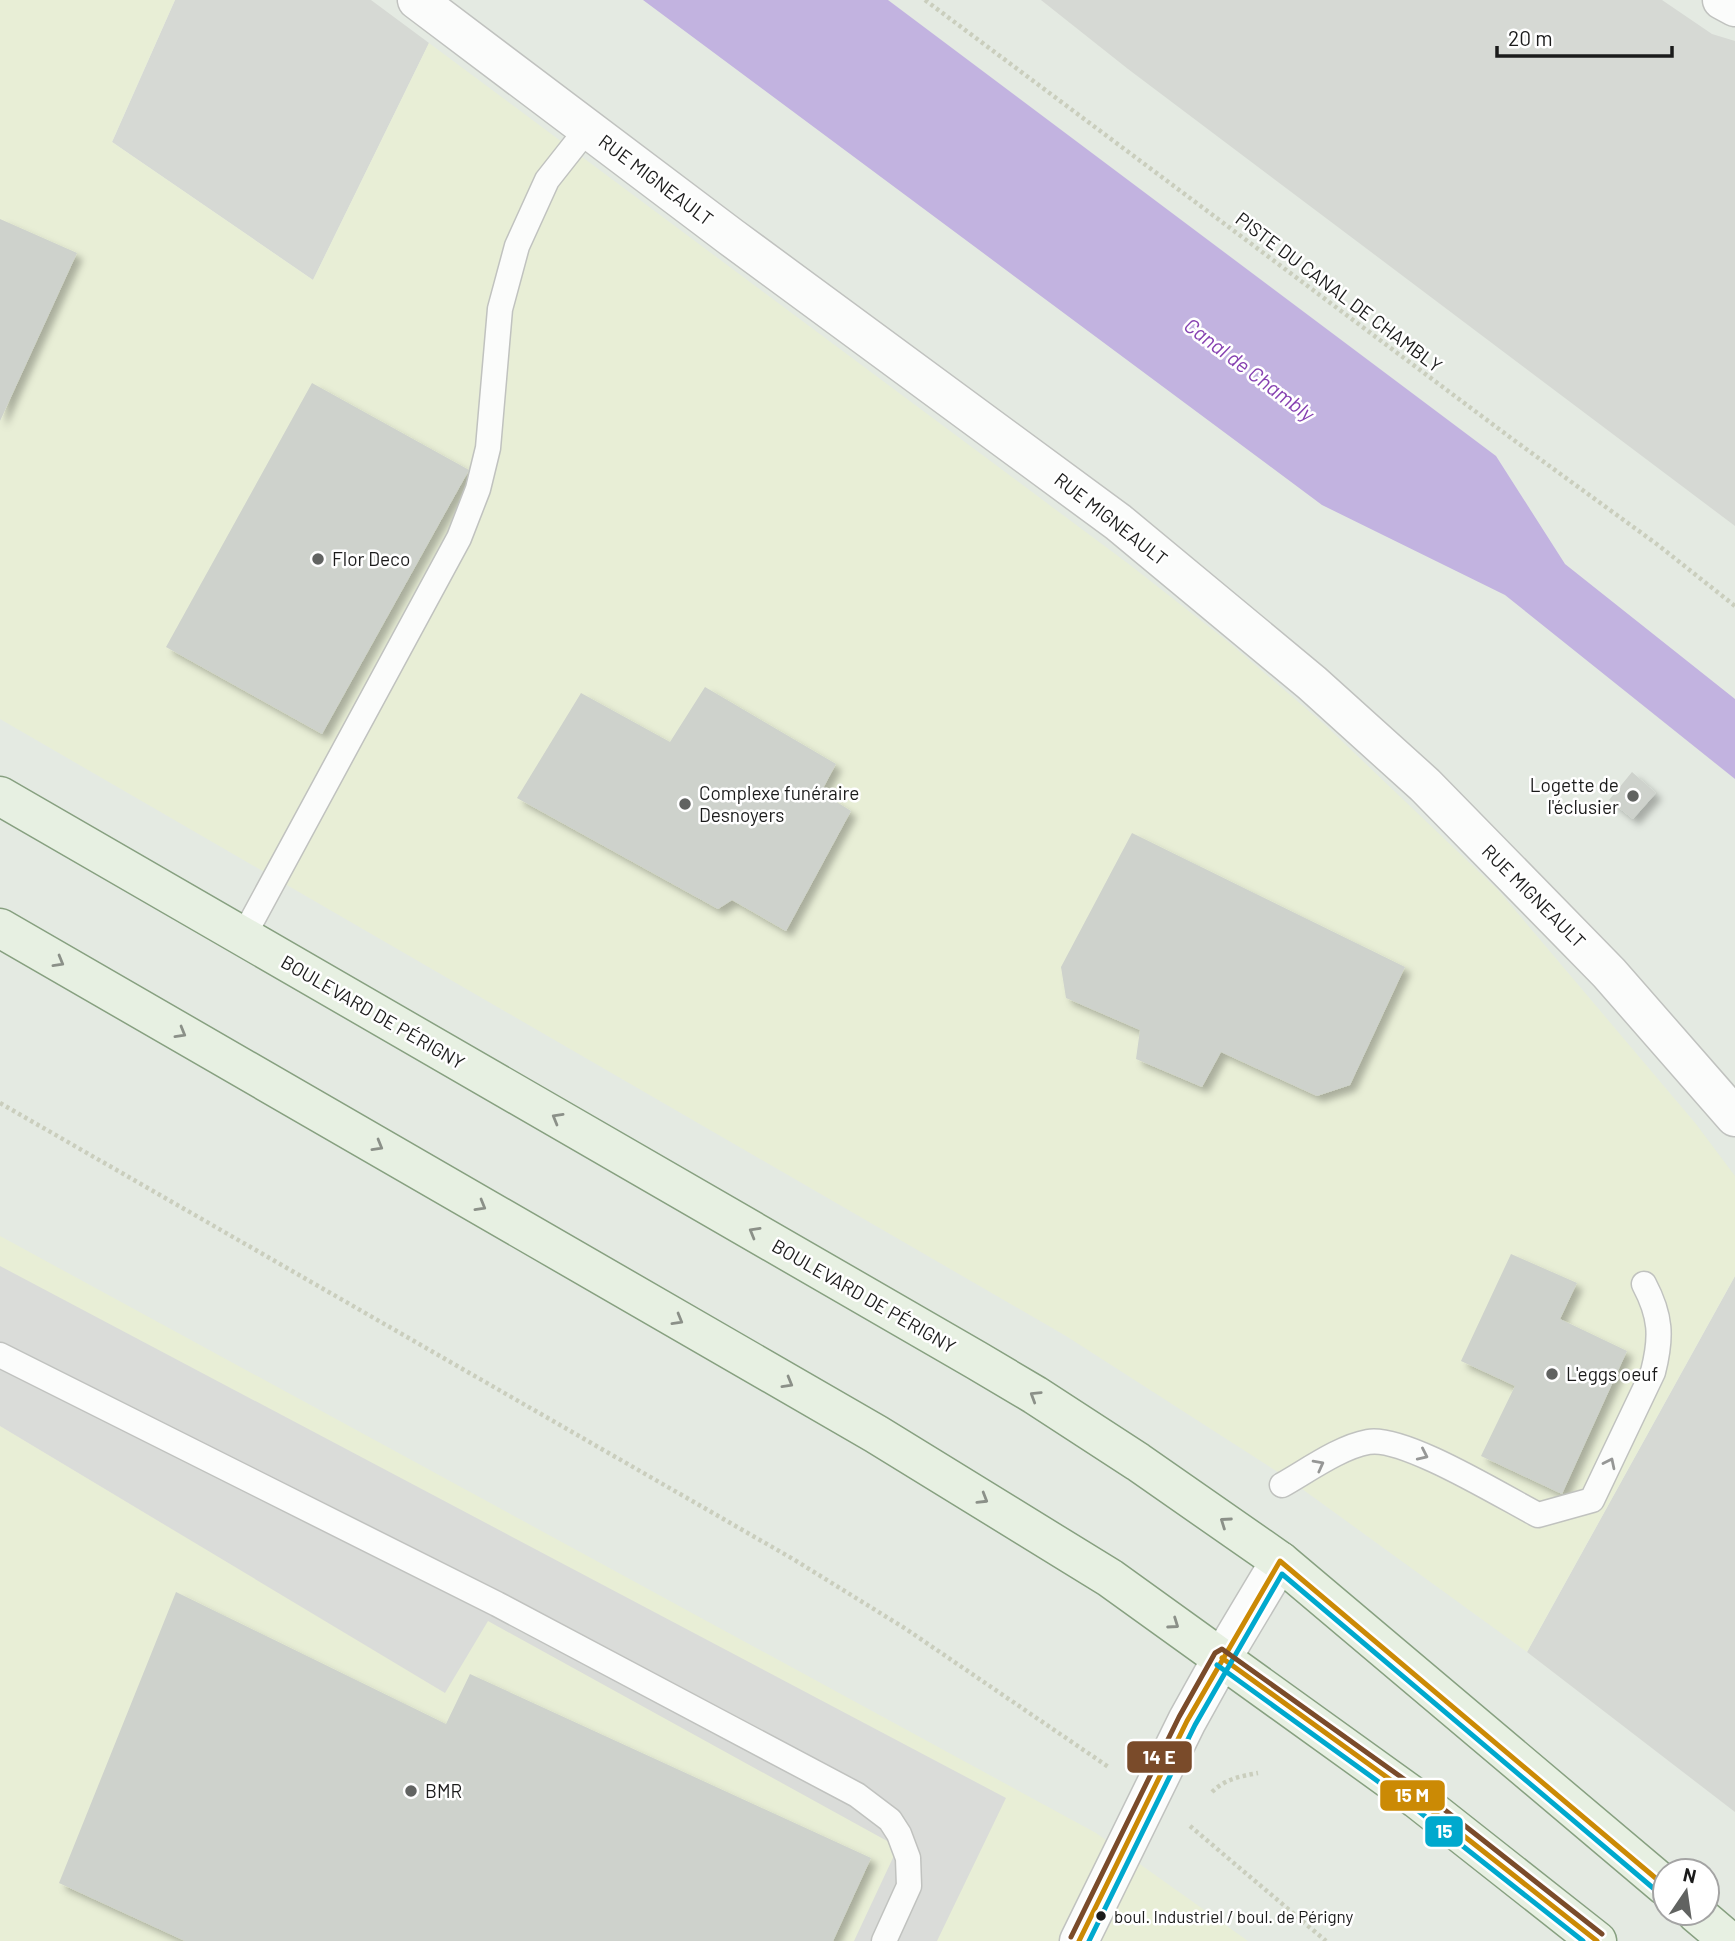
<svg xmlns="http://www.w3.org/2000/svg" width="1735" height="1941" font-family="Barlow,sans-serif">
<defs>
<filter id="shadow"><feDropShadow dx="6" dy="6" stdDeviation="3.5" flood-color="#0004"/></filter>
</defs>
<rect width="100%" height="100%" fill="#e4eae2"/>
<path fill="#d6d9d4" d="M175,0H371L429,43L313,280L112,142Z
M1041,0H1662L1712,34L1735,41V526L1128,69Z
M1735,1276V1812L1527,1652Z"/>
<path fill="#e8eed6" d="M0,0H175L112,142L313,280L429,43L1130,565L1227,641L1324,724L1498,890L1696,1124L1735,1176V1276L1527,1652L1287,1478L1066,1336L0,719Z
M0,1236L1096,1833L1248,1941H0Z"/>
<path fill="#dadcd9" d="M0,1266L1006,1798L937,1941H854L898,1847L488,1621L445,1693L0,1426Z"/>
<path fill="#c2b3e0" d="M643,0H888L1496,456L1565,564L1735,699V779L1505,595L1322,505Z"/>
<path fill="#ced2cc" filter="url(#shadow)" d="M0,219L77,253L0,421Z
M312,383L469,470L322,734L166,647Z
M705,687L836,764L821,792L851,811L786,931L732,900L718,909L517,798L581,693L670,742Z
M1632,772L1656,793L1633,819L1609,800Z
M1132,833L1405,967L1350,1085L1317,1096L1221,1052L1202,1087L1136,1059L1140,1030L1066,998L1061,967Z
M1511,1254L1577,1283L1560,1319L1627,1351L1562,1494L1481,1456L1515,1386L1461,1361Z
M176,1592L446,1724L470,1674L871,1858L833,1941H185L59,1883Z"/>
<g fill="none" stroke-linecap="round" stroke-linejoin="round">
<defs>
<path id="service" d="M243,937L459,538L478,489L488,448L500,309L517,246L547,180L588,128
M0,1355L497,1604L857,1795L890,1820L899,1834L908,1858L909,1886L884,1941
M1282,1485C1307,1471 1340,1447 1368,1442C1403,1435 1503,1497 1538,1515L1592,1500L1653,1372C1662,1337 1661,1316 1644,1284"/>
<path id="minor" d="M417,0L731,237L1118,522L1312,683L1425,785L1609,973L1735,1117
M1722,0L1735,7"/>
<path id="tertiary" d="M1079,1941L1187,1721L1222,1658L1280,1561"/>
<path id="primary" d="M0,796L976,1360L1035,1395L1138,1462L1280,1561L1665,1886
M0,928L876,1434L1110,1578L1417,1799L1597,1941
M1696,1913L1729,1941"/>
</defs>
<use href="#service" stroke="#c0c2bf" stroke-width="27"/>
<use href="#minor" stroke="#c0c2bf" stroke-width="41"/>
<use href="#tertiary" stroke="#c0c2bf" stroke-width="41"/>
<use href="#primary" stroke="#87a080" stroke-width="41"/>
<path stroke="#cacebd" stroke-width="4.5" stroke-dasharray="3.5 3.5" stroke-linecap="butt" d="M925,0L1511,438L1658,545L1735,606
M0,1103L793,1559L906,1629L1110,1768
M1212,1792C1225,1779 1241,1776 1258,1773
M1190,1826L1326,1941"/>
<use href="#service" stroke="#fbfcfb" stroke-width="24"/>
<use href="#minor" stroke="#fbfcfb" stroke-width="38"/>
<use href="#tertiary" stroke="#fbfcfb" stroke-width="38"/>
<use href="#primary" stroke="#e7f0e2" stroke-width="38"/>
<defs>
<path id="bus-1" d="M1222,1658L1417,1799L1597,1941
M1079,1941L1187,1721L1280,1561L1665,1886"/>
<path id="bus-2" d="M1217,1665L1412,1806L1583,1941
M1089,1941L1195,1725L1282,1574L1659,1893"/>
<path id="bus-3" d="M1071,1937L1179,1717L1215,1653L1222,1649L1422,1792L1602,1934"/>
</defs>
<use href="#bus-1" stroke="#fff" stroke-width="10"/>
<use href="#bus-2" stroke="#fff" stroke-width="10"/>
<use href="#bus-3" stroke="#fff" stroke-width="10"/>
<use href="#bus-1" stroke="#cb8a05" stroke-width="5"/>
<use href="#bus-2" stroke="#00a9ce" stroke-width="5"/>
<use href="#bus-3" stroke="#7a4b2a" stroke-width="5"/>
</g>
<defs><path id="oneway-chevron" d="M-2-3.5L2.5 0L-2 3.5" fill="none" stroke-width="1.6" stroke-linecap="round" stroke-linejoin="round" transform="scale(1.75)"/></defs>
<g stroke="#8b9088">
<use href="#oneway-chevron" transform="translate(59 962) rotate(30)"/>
<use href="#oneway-chevron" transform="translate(181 1033) rotate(30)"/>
<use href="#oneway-chevron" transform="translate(557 1118) rotate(-150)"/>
<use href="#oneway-chevron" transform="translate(378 1146) rotate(30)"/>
<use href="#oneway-chevron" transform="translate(481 1206) rotate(30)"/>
<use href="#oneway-chevron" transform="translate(754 1232) rotate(-150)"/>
<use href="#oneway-chevron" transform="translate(678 1320) rotate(30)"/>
<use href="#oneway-chevron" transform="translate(788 1383) rotate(30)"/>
<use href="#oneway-chevron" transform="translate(1035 1396) rotate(-148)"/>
<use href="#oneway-chevron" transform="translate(983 1499) rotate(31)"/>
<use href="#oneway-chevron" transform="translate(1225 1522) rotate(-145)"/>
<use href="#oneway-chevron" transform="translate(1174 1624) rotate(35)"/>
</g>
<g stroke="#969796">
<use href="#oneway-chevron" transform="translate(1423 1455) rotate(25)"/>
<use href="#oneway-chevron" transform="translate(1610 1463) rotate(-64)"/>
<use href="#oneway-chevron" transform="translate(1319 1465) rotate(-28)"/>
</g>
<g fill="#616361" stroke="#fff" stroke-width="2.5">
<circle cx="318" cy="559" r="7"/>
<circle cx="1633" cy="796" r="7"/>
<circle cx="685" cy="804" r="7"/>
<circle cx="1552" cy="1374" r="7"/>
<circle cx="411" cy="1791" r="7"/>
</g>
<circle fill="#1b1b1b" stroke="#fff" stroke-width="2.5" cx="1101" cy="1916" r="6"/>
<g text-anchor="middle" stroke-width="5" stroke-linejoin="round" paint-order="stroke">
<g font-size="17" fill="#1b1b1b" stroke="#fff" text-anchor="start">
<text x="1114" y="1923">boul. Industriel / boul. de Périgny</text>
</g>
<g font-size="19" fill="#1b1b1b" stroke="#fff">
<text transform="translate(656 180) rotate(37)" y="7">RUE MIGNEAULT</text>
<text transform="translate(1339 292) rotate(37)" y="7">PISTE DU CANAL DE CHAMBLY</text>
<text transform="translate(1111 519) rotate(38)" y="7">RUE MIGNEAULT</text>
<text transform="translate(1534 896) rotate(45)" y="7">RUE MIGNEAULT</text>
<text transform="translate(373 1012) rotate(30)" y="7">BOULEVARD DE PÉRIGNY</text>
<text transform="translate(864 1296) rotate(30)" y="7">BOULEVARD DE PÉRIGNY</text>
</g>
<g font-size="19" fill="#1b1b1b" stroke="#fff" text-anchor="start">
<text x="332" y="566">Flor Deco</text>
<text x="1619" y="792" text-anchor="end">Logette de<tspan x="1619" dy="22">l'éclusier</tspan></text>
<text x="699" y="800">Complexe funéraire<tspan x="699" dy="22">Desnoyers</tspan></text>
<text x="1566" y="1381">L'eggs oeuf</text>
<text x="425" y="1798">BMR</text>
</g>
<g font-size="21" font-style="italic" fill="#8641b1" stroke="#fff">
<text transform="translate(1249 370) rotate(37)" y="7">Canal de Chambly</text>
</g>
</g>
<g stroke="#fff" stroke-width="2.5">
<rect x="1126" y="1740" width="67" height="34" rx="7" fill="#7a4b2a"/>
<rect x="1379" y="1779" width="67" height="33" rx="7" fill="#cb8a05"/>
<rect x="1424" y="1815" width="40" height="33" rx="7" fill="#00a9ce"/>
</g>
<g font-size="19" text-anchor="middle" font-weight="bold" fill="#fff">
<text x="1159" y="1764">14 E</text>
<text x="1412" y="1802">15 M</text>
<text x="1444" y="1838">15</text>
</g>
<g transform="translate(1686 1892) rotate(13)"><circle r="33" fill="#ffffff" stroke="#a4a4a4" stroke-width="2"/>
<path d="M0-5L12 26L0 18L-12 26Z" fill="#616361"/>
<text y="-10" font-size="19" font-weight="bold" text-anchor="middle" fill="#1b1b1b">N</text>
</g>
<path d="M1497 46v10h175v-10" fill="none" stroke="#1b1b1b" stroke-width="3.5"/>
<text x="1508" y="46" font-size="21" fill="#1b1b1b" stroke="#ffffff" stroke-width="5" paint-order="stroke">20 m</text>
</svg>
